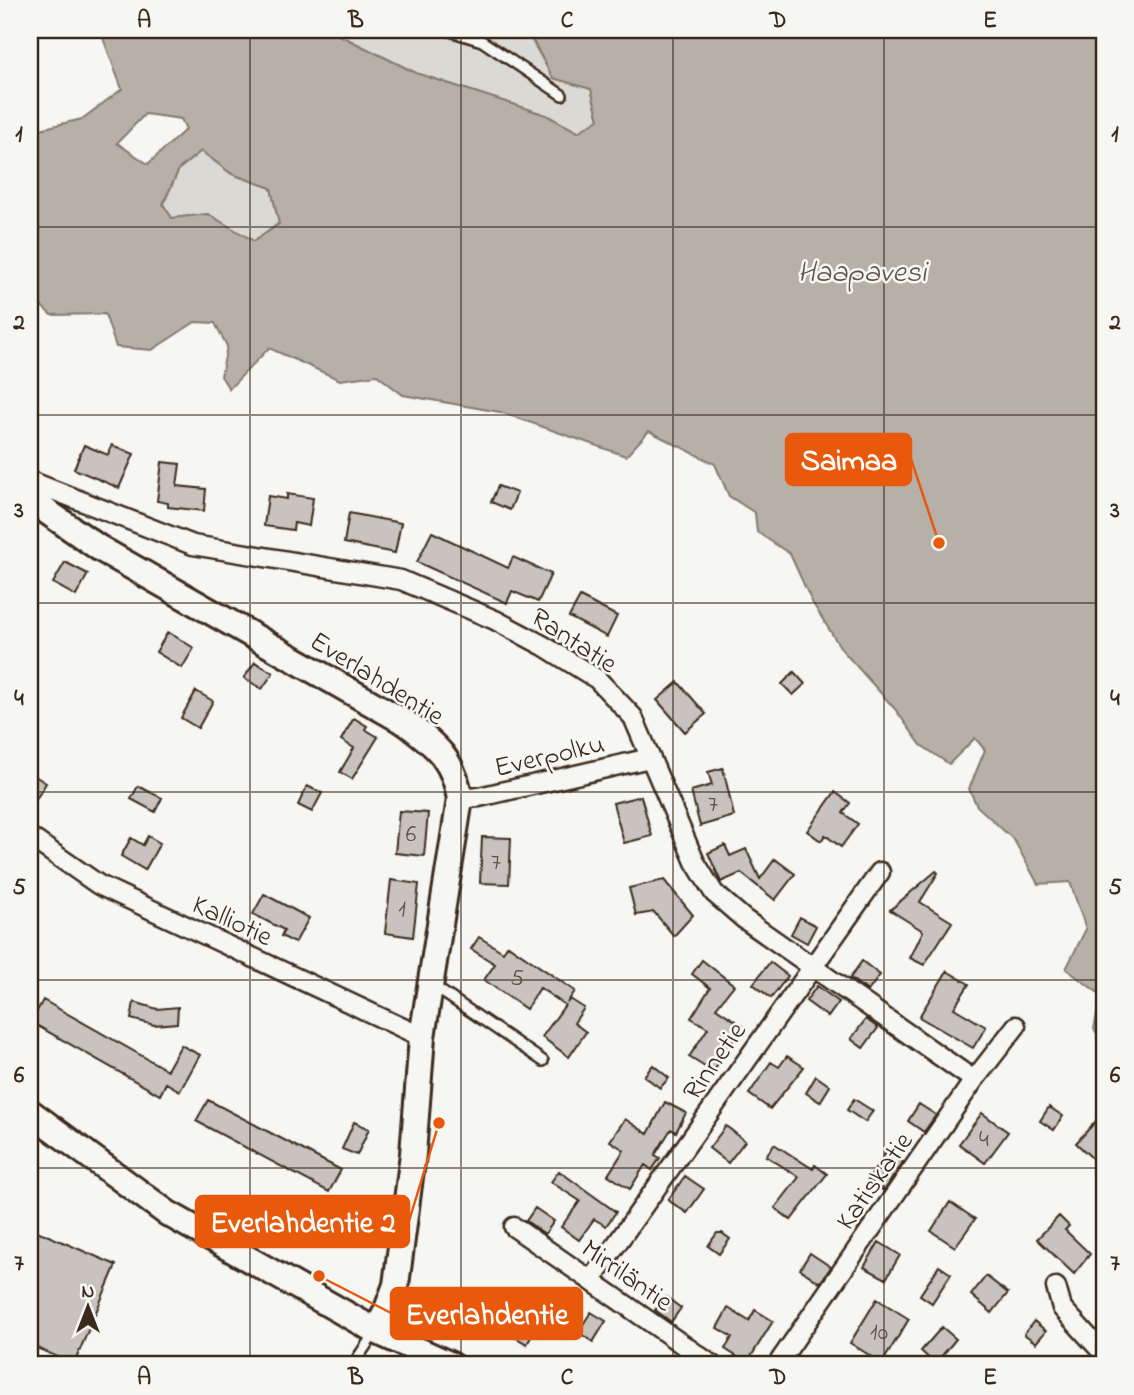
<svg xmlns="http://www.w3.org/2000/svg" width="1134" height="1395" font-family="'Indie Flower',sans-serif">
<rect width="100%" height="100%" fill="#f6f6f2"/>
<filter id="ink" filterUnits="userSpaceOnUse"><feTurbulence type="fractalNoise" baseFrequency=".0143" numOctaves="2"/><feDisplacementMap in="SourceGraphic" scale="14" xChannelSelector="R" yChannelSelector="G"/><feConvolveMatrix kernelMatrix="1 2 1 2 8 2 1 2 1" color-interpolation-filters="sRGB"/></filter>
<g filter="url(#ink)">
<path fill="#dad9d3" stroke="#8a8278" stroke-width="2" d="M329,30H521L531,39L553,78L591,89L599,119L578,133L546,115L416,73Z
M201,151L232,174L271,188L279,223L254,242L208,214L172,218L163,205L179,169Z"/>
<path fill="#b6b0a9" stroke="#857a71" stroke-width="2" fill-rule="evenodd" d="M100,30H329L416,73L546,115L578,132L599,119L591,89L553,78L532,39L521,30H1104V1044L1094,1029L1101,995L1066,969L1086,929L1070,882L1038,884L1014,840L977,806L969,789L985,750L975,738L949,764L921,745L895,709L842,650L812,602L790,554L757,532L755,513L729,496L715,464L649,431L626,456L500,412L403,395L377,375L340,380L269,348L229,389L221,376L227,346L215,323L195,322L152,350L116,347L105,314L51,315L34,299L37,273L30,267V137L36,130L82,119L122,89ZM145,114L181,119L186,129L148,164L117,143ZM201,151L232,174L271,188L279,224L254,241L208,214L172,218L163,204L179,169Z"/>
<path fill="#c8c3be" stroke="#3b2a1e" stroke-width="2" d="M84,445L108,455L112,445L134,454L119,488L74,469Z
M162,462L180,464L177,486L206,489L204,511L168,507V503L157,501Z
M498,486L517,493L510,510L491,502Z
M287,494L313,498L309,526L294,523L293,530L264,526L268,496L287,499Z
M349,513L401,523L395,553L344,543Z
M432,532L508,568L513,557L551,574L538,602L512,591L507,603L417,562Z
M65,562L88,574L76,596L53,583Z
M580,597L617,616L607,637L569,617Z
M168,632L194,648L182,668L156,652Z
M255,662L273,673L262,689L244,678Z
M794,672L805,684L793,695L782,684Z
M678,682L706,714L685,732L657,700Z
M196,691L213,701L198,728L181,718Z
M354,718L367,726L365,729L378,737L352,779L340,772L354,748L341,740Z
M723,768L734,816L700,826L691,791L712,785L708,772Z
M30,773L46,783L30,809Z
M138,786L162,798L155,812L131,799Z
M307,786L322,793L312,812L298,805Z
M835,792L850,803L843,813L858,824L841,847L825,835L821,841L807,831Z
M641,796L652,836L624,843L613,803Z
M399,811L428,813L424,856L395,853Z
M148,836L160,843L145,870L121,856L131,838L143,845Z
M482,837L511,838L509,884L480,883Z
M725,845L730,856L746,849L760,879L775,859L795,874L775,900L741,873L721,882L708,853Z
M936,871L938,873L920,902L952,922L924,965L910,958L923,931L890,910Z
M391,880L419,884L413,937L385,933Z
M664,880L693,915L674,936L654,912L636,915L629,888Z
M264,894L309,918L295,943L281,936L284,930L253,914Z
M800,917L816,926L807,943L791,934Z
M479,937L503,952L508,945L575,991L567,1003L570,999L584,1008L574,1023L586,1032L569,1057L542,1037L565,1005L540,988L526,1009L484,980L495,964L471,949Z
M702,960L734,985L716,1008L743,1026L713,1072L689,1057L708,1028L691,1018L710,988L692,974Z
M862,961L880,975L868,991L850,978Z
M770,962L788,976L771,998L753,984Z
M947,971L969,984L954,1008L986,1027L973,1048L919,1017Z
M817,986L839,1002L828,1017L806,1001Z
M43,1000L167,1070L181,1045L200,1055L180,1091L166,1083L160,1095L31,1022Z
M134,1002L157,1009L178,1007L177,1023L154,1025L131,1019Z
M866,1019L878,1028L863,1048L851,1039Z
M787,1056L804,1067L770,1109L749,1094L771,1062L779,1067Z
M653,1065L669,1078L660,1088L644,1076Z
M816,1076L830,1086L820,1102L806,1093Z
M854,1099L873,1111L865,1122L847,1110Z
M208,1100L341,1170L329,1192L196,1121Z
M665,1102L686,1113L676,1132L671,1129L655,1155L660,1158L652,1170L645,1165L630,1189L608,1175L624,1150L610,1141L625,1119L648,1134Z
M919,1104L936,1115L924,1132L908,1121Z
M1049,1107L1063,1116L1054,1130L1040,1121Z
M982,1113L1008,1132L985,1163L959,1144Z
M1096,1121L1104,1129V1150L1094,1160L1076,1143Z
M354,1122L369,1129L357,1155L342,1149Z
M726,1126L745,1141L728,1163L709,1148Z
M774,1144L813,1169L815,1165L827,1174L791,1220L775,1208L799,1177L766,1156Z
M887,1151L903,1162L884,1191L868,1180Z
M559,1171L616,1212L606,1226L594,1219L579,1240L561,1227L580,1201L551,1182Z
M685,1176L704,1189L687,1213L668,1200Z
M950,1202L975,1219L955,1247L931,1231Z
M535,1208L554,1221L545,1234L526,1221Z
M1059,1216L1069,1226L1065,1230L1090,1254L1074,1274L1037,1239Z
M30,1228L116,1265L74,1364L30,1345Z
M717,1233H722L730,1239L719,1254L708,1246Z
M879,1242L900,1255L886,1279L864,1267Z
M810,1253L831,1267L820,1283L800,1269Z
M939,1266L951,1274L932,1303L920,1295Z
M986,1276L1008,1293L992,1313L971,1295Z
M541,1288L555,1295L527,1344L505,1331L524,1297L533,1302Z
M666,1297L681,1308L671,1322L655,1310Z
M877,1299L909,1319L882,1363L850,1343Z
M728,1308L749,1321L755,1310L773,1321L747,1363L725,1349L732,1337L717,1328Z
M591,1312L606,1321L593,1342L578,1332Z
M1034,1321L1046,1331L1036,1343L1024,1334Z
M942,1327L956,1339L935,1364L921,1351Z"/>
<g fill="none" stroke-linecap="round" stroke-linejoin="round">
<defs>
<path id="lane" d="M447,30L482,41L562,95
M432,985L543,1061
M353,1365L375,1332"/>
<path id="street" d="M30,481L193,545L401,580L495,620L544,646L597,679L633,717L695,862L714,893L744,919L974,1080
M460,799L479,797L650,758
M30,837L99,885L422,1037
M514,1227L712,1365
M591,1280L880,872
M1056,1287L1062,1308L1104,1354
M777,1365L974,1080L1016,1026"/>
<path id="secondary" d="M30,496L49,513L99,548L406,723C436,745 454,760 460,799L422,1037L413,1154L396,1285L386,1312L376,1331
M30,1112L167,1213L376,1331L451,1365"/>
</defs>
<use href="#lane" stroke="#3b2a1e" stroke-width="14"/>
<use href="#street" stroke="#3b2a1e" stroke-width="23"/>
<use href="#secondary" stroke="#3b2a1e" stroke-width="30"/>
<use href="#lane" stroke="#f6f6f2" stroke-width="9"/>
<use href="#street" stroke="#f6f6f2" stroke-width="18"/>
<use href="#secondary" stroke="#f6f6f2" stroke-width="24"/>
</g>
</g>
<path fill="none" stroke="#3b2a1e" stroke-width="2" stroke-opacity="0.55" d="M250,30V1365M461,30V1365M673,30V1365M884,30V1365M30,227H1104M30,415H1104M30,603H1104M30,792H1104M30,980H1104M30,1168H1104"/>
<g text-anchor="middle" stroke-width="5" stroke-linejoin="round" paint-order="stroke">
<g font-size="24" fill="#5e5046">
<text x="713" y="811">7</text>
<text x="411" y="841">6</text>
<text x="496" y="869">7</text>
<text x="402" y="916">1</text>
<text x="517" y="985">5</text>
<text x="984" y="1146">4</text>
<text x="879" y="1339">10</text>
</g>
<g font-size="28" fill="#3b2a1e" stroke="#f6f6f2">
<text transform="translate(575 639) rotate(33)" y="10">Rantatie</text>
<text transform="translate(378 677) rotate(32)" y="10">Everlahdentie</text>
<text transform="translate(549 754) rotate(-13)" y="10">Everpolku</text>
<text transform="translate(233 919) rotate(25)" y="10">Kalliotie</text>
<text transform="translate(713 1060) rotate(-55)" y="10">Rinnetie</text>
<text transform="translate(873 1180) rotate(-55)" y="10">Katiskatie</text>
<text transform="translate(628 1274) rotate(35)" y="10">Mirriläntie</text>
</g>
<g font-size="30" font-style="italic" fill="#605248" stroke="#f6f6f2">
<text x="862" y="281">Haapavesi</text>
</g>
</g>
<path fill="none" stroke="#e8590c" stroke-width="2.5" d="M939 543L911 459M439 1123L409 1221M319 1276L391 1313"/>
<g fill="#e8590c" stroke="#f6f6f2" stroke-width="2.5">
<circle cx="939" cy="543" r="7"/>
<circle cx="439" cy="1123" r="7"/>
<circle cx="319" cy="1276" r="7"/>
</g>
<g fill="#e8590c" stroke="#e8590c" stroke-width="2.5">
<rect x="786" y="434" width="125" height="51" rx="7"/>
<rect x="196" y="1196" width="213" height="51" rx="7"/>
<rect x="391" y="1288" width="191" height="51" rx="7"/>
</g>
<g font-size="30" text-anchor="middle" font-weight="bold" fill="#fff">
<text x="849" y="470">Saimaa</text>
<text x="303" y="1232">Everlahdentie 2</text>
<text x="487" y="1324">Everlahdentie</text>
</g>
<rect width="1134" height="1395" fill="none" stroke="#f6f6f2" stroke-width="77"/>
<g transform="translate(88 1307)" stroke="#f6f6f2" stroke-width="5" paint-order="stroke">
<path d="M0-5L12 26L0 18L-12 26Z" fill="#3b2a1e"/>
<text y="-10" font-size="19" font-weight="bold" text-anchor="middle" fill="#3b2a1e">N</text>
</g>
<rect x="38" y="38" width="1058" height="1318" fill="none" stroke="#3b2a1e" stroke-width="2.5"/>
<g font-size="23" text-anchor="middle" font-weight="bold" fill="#3b2a1e">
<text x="144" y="27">A</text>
<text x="356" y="27">B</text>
<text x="567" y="27">C</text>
<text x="778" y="27">D</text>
<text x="990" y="27">E</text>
<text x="19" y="141">1</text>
<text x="1115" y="141">1</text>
<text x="19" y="329">2</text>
<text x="1115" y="329">2</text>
<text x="19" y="517">3</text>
<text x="1115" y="517">3</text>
<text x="19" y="705">4</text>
<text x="1115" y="705">4</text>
<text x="19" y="894">5</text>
<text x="1115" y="894">5</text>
<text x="19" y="1082">6</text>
<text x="1115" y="1082">6</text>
<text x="19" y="1270">7</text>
<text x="1115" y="1270">7</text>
<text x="144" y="1384">A</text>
<text x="356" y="1384">B</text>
<text x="567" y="1384">C</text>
<text x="778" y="1384">D</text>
<text x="990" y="1384">E</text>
</g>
</svg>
